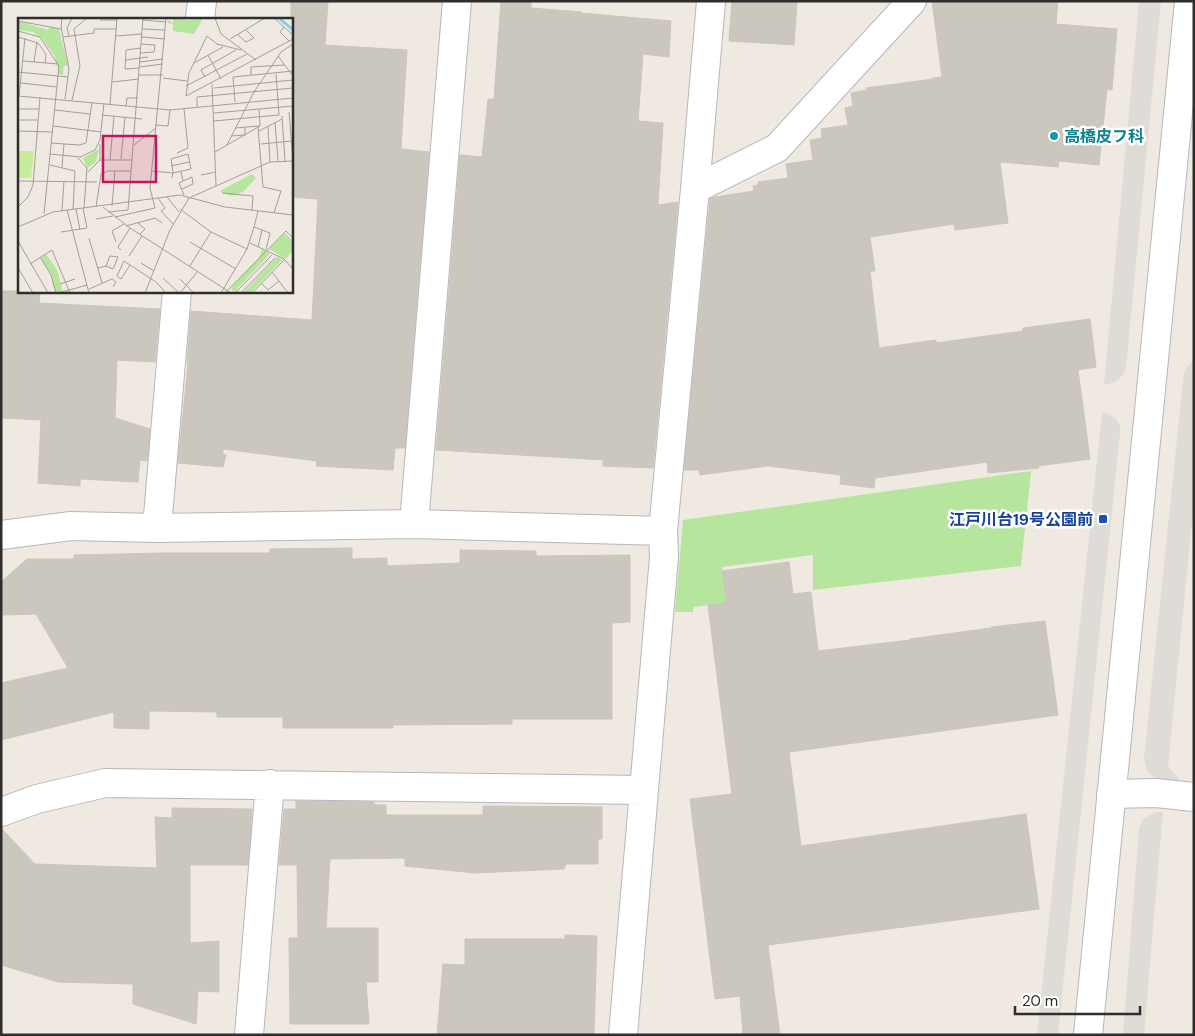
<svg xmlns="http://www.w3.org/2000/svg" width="1195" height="1036" font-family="'DM Sans','Noto Sans JP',sans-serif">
<rect width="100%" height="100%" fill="#efe9e1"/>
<path fill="#b6e59e" d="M1031,471L1021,566L813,590V555L722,567L724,586L734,602L693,607V612H675L683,520Z"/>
<path fill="#dfdcd8" d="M1139,1H1161L1126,368L1124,373L1120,378L1115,382L1104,385Z
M1194,360V502L1168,766L1181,782L1157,779L1152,776L1149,773L1146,767L1144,758L1184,371L1187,367Z
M1102,412L1106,413L1116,419L1120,426V434L1058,1035H1037Z
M1155,812H1163L1144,1035H1123L1139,829L1143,819Z"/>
<path fill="#cbc7bf" stroke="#cbc5ba" d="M291,1H328L325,45L407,50L401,149L429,152L405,448H395L393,470L316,466L317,461L223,449V454L226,455L223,467L178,463L188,364L187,363L191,311L312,320L318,199L291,197Z
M501,1H531V8L581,12V13L671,21L669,57L643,54L638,121L663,123L658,205L678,202L653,468L603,466V460L436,450L460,155L482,157L488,99H494Z
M732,1H797L794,45L729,41Z
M932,1H1058L1056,24L1117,29L1112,90L1107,89L1099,165L1059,161L1058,167L1000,162L1008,223L955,230L954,224L870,237L875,271H870L879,348L936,340V343L1023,331V328L1090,319L1096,367L1078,370L1090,459L1038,466L1039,468L988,473L987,462L875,478L874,488L840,484L841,475L768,466L700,475L699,470H684L710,199L715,197L754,191L753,186L758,185V182L788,178L786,164L813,160L810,140L822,138L821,129L848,125L845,108L853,106L851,93L867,90L866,88L933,79V78L942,77Z
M1,291H40L39,303L160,309L155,362L117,360L115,418L150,429L147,461L140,460L138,482L80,479V486L38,483L41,420L1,418Z
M352,548V559L387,558V566L460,563V550L536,551V556L630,555V622L612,623V719H512V724L393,725V728H283V717H217V712L149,711V729L114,728V712L1,740V683L68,668L36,614L1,615V582L27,559H74V555L163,553H270V549Z
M789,562L793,594L811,592L818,651L910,640V639L991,628V627L1045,621L1058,715L789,752L801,846L1026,814L1039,909L768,945L780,1035H743L740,996L715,999L690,799L732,794L708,605L727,603L722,571Z
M296,801L373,802L376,805H386V815H483V806L602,807V839H598V864H566L564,869L475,873L405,866V858L330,859L326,928H378V982H366L369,1024H290L289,938H298L297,865H279L284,809H296Z
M172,808L252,809L248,865H190V943L219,941V992L198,991L196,1024L133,1004V984L58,982L1,965V828L35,864L157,868L155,817L172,818Z
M565,935L597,936L594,1035H437L443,964L465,965V939H565Z"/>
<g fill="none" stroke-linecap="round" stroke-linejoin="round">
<defs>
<path id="street" d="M200,19L202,1
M695,189L777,148L912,1
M414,524L457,1
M157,528L177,291
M1,535L71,526L157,528L414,524L663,531
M1111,794L1156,793L1194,797
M1,812L37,799L105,783L644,790
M249,1035L270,784
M623,1035L664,557L663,531L695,189L711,1"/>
<path id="secondary" d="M1088,1035L1189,1"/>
</defs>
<use href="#street" stroke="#b4b7c1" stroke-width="30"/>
<use href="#secondary" stroke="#b4b7c1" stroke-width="30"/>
<use href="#street" stroke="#fff" stroke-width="28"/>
<use href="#secondary" stroke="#fff" stroke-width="28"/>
</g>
<circle fill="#0f9aa8" stroke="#fff" stroke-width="2" cx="1054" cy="136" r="5"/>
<rect fill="#1a4fb4" stroke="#fff" stroke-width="2" x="1098" y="514" width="10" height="10" rx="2.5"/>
<g text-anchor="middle" stroke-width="5" stroke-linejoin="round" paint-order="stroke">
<g font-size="16" font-weight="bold" fill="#0d838f" stroke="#fff" text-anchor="start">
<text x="1064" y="142">高橋皮フ科</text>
</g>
<g font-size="16" font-weight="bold" fill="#164399" stroke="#fff" text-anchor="end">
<text x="1093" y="525">江戸川台19号公園前</text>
</g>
</g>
<g transform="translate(18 18)">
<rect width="275" height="275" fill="#efe9e1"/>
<path d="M155,0L172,2L185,0L176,16L155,13V6L149,5L151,2L155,5ZM0,3L30,12L31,9L41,11L50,48H46L45,57L41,56L37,38L24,20L15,14L0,12ZM81,131L78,144L69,150L65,140ZM234,156L238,160L225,174L213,178L202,173ZM267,215L275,223V232L268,241L251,231ZM244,231L252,236L216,274L213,271L216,266L241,240ZM28,236L39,252L45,274L39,275L35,268L34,257L23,240ZM259,239L264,242L239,268L232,275H225Z" fill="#b6e59e"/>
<path d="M0,133H16L13,160H0Z" fill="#c9ec9a"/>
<path fill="none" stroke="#75cff0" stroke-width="2.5" d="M261,0L275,12"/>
<path fill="none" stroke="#a29e99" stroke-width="1" d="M44,0L43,9L51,51L47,81M197,0L203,16L238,42M256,0L275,17M82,2H99M125,2L148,4M0,3L43,11M266,9L262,14L271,23M125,11L147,12M0,13L22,19L41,48L26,196M220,17L228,24L236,20L228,12M51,18L49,10L54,0M98,18L124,16M0,19L20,25L28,36L27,45M45,19L76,15V11H98M124,19L147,21M212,21L247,0M223,32L199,26L189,18L171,55L168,78L275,21M122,35L136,34L137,27L123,26M190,37L203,61M260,38L275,58M108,42L130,39M5,43L40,46M16,44L19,24M122,44L145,41M176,45L205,29M121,49L145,46M121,50L107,51L108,32L123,30M0,54L50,59M121,57H145M233,57V49L267,47M187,59L183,52L218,32M145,60L169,63M94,64L121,61M3,65L39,69M194,66L198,168M168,68L229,36M196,70L275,62M0,78L152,92L275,80M1,78L7,20M54,82L62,48L56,11L69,0M217,84L215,59L275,53M92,86L99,0M108,88L109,80H120M179,89V79L275,70M0,91H21M241,91L242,108M37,92L72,96M271,94L275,143M196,95L275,88M84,97L124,101M264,98L267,143M0,102H20M196,103L261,97L258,56M257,104L260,143M138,107L150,108L152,92M35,108L83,114M240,109L245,169L263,173L256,195M250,109L252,144M217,110L241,108M0,113L35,114M241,113L264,101M213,118L227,117V109M33,125L61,127L68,125L74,84M82,126V142M243,126L274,123M116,127L138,110M209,127L236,74L263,34L275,26M197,134L242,108M159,135L170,130L166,91M32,136L62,139L77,132L82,122L86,85M60,140L69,150L66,190M103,141L107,99M92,142L96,98M32,147L57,153L55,191M153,148L171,144M44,149L46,126M134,153L155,155L173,151L170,136L153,141L155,154V155L154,160M70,154L82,142H114M163,154L165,163L161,165L166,177M183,157L198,154M0,163L79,164M164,171L175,166L174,159L165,163M204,175L235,178L234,192M149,179L161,194M140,180L147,190L143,193L155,206M94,188L97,153M0,189L10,179L15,167L22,79M78,189L83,156L90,153H113M85,189L112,210L213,275M58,191L62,212M162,191L193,214L229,231M49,192L71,275M44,193L46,163M90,194L110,192L125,0M97,199L137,190L132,170L148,0M78,201L95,198M120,205L127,211L122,216M108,208L137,200L144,205M0,209L35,194L162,177L207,189L275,197M236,209L240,193M244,212L252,215L248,231M43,214L69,210L65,190M71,220L84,265M0,223L30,275M98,224L94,213L106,206M172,224L218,251M232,225L266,241L275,251M103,232L100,229L112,210M111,238L124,218M22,239L33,257L38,275M123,245L136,253M12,246L34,232L52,275M112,247L103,261L99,258L106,243L138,264L148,275M172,248L193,214M0,250L15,275M80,250L88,248L95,251L100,239L92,238L88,248M254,254L270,275M145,260L161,275M162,261L176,275M243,265L250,272L261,263M42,266L57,261M71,271L94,261L98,264L95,269M44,274L69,267M127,275L152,212L171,180L252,144L275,143M162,275L180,253M203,275L229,231L236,209L244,212L240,229M207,275L268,213L275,220M217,275L254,237M223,275L257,240M234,275L266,242"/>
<path fill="#c2185b" fill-opacity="0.15" stroke="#c2185b" stroke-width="2.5" d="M85,118H138V164H85Z"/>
<rect width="275" height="275" fill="none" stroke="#2e2e2e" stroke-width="2.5"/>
</g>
<rect width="1195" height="1036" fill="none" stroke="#2e2e2e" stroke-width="5"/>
<path d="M1015 1006v8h125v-8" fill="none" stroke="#2e2e2e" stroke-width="2.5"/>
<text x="1022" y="1006" font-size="15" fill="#2e2e2e" stroke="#ffffff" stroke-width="4" paint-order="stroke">20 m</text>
</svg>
